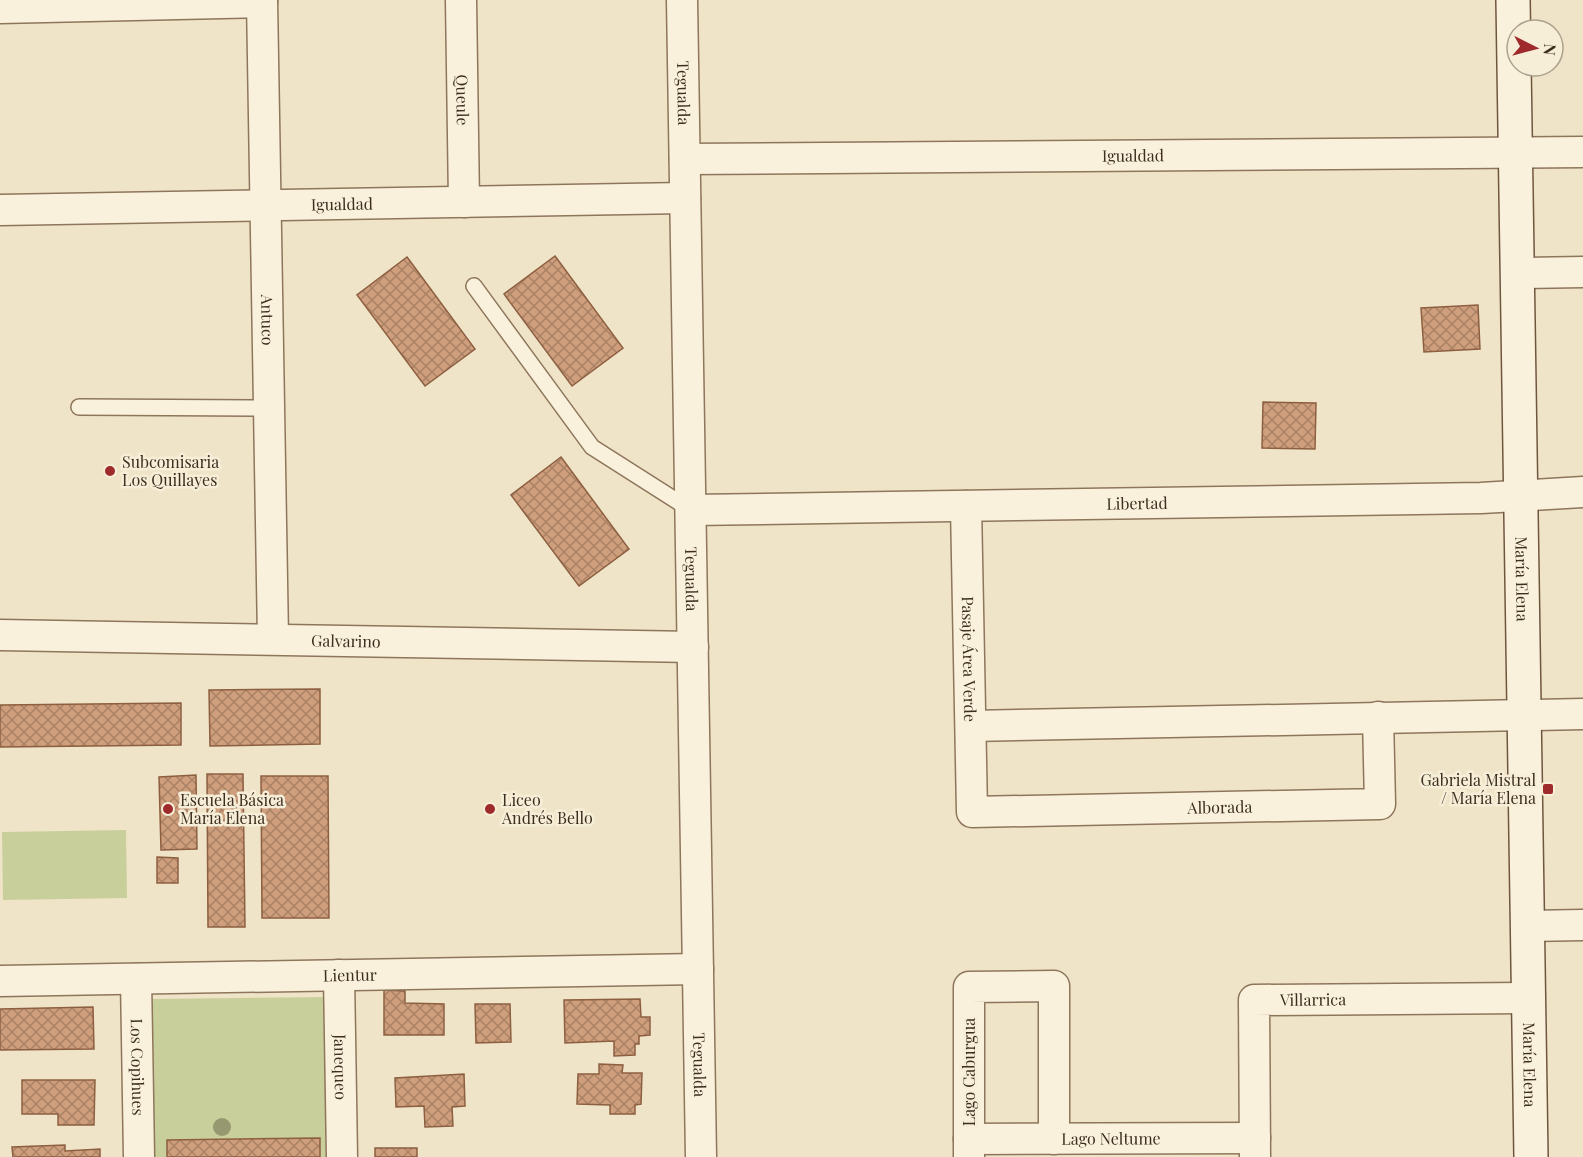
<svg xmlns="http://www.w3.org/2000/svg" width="1583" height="1157" font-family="'Playfair Display',serif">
<defs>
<pattern id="building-cross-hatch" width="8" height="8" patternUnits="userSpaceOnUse" patternTransform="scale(1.5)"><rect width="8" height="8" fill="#cf9f7d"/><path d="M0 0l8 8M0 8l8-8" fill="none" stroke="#a98266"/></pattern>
</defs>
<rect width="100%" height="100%" fill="#f0e4c8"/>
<path fill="#c9cf9b" d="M126,830L127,898L3,900L2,832Z
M325,997L327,1157H154L152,999Z"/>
<path fill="url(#building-cross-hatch)" stroke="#8d5f41" stroke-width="1.5" d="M555,256L623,348L572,386L504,294Z
M407,257L475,349L425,386L357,295Z
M1478,305L1480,349L1424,352L1421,308Z
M1263,402L1316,403L1315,449L1262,448Z
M561,457L629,549L579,586L511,495Z
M320,689V744L210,746L209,690Z
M181,703V745L0,747V705Z
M207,774H243L245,927H208Z
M196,775L197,849L161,850L159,777Z
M261,776H328L329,918H262Z
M157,857L178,858V883H157Z
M384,990L405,991V1003L444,1004V1035H384Z
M640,999L641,1017H650V1035L639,1036V1044H635V1055L614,1056V1041L565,1043L564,1000Z
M475,1004H510L511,1042L476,1043Z
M93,1007L94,1049L0,1050V1009Z
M599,1064L623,1065L622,1073H642L641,1104L635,1105V1114H610V1105L577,1104L578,1074H599Z
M464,1074L465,1106L452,1107L453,1126L425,1127L424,1106L396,1107L395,1078Z
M22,1080H95L94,1125H58V1114H22Z
M320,1138V1157H167V1140Z
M65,1145V1151L100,1149V1157H13L12,1147Z
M375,1148H417V1157H375Z"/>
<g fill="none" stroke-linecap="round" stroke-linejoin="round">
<defs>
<path id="lane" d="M474,286L592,447L691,510
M79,407L269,408"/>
<g id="street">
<path id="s1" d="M262,0L273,639"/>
<path id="s2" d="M461,0L464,202"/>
<path id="s3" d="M682,0L701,1157"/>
<path d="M0,8L262,2"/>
<path id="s4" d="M685,159L1583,152"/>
<path id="s5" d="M0,210L685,198"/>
<path d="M1517,273L1583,272"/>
<path id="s6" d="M966,506L972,812L1380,804L1378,717"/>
<path id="s7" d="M691,510L1481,498L1583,492"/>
<path id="s8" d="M0,635L693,647"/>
<path d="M971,726L1583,714"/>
<path d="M1527,926L1583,925"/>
<path id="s9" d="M339,975L342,1157"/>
<path id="s10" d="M136,979L139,1157"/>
<path id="s11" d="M0,981L698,969"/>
<path id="s12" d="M969,1139L1255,1138"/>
<path d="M969,1157V987L1054,986V1139"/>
<path id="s13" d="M1255,1157L1254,1000L1529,998"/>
</g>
<g id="secondary">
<path id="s14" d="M1513,0L1531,1157"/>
</g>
</defs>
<use href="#lane" stroke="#8d765c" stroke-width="18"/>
<use href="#street" stroke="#8d765c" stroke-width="33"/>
<use href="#secondary" stroke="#6f573f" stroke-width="36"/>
<use href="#lane" stroke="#faf1dc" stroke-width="15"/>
<use href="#street" stroke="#faf1dc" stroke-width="30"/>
<use href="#secondary" stroke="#faf1dc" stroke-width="33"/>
</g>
<circle fill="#96986f" cx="222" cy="1127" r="9"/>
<g fill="#9e2a2b" stroke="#f7eed8" stroke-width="2">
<circle cx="110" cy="471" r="6"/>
<rect x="1542" y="783" width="12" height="12" rx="3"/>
<circle cx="168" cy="809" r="6"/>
<circle cx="490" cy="809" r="6"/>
</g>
<g text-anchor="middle" stroke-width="5" stroke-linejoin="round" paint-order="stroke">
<g font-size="16" fill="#3d2e20" stroke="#f7eed8">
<text dy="6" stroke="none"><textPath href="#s3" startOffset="93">Tegualda</textPath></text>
<text dy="6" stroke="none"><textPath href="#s2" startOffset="100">Queule</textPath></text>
<text dy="6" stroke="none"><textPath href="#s4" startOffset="448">Igualdad</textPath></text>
<text dy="6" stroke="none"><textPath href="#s5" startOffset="342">Igualdad</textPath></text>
<text dy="6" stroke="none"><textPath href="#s1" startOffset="320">Antuco</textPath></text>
<text dy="6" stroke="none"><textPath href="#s7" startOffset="446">Libertad</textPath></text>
<text dy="6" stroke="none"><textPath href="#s14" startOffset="579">María Elena</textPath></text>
<text dy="6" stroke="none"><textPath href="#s3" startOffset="579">Tegualda</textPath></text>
<text dy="6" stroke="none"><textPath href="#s8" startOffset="346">Galvarino</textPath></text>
<text dy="6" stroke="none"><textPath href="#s6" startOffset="153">Pasaje Área Verde</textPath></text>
<text dy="6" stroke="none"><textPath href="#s6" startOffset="554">Alborada</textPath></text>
<text dy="6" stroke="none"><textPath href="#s11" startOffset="350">Lientur</textPath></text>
<text dy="6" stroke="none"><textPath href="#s13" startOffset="216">Villarrica</textPath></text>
<text dy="6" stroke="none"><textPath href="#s3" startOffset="1065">Tegualda</textPath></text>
<text dy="6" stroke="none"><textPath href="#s14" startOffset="1065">María Elena</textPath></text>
<text dy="6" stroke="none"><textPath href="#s9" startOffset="92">Janequeo</textPath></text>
<text dy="6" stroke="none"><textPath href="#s10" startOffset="88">Los Copihues</textPath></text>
<text transform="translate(969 1072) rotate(-90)" y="6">Lago Caburgua</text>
<text dy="6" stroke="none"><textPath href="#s12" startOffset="142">Lago Neltume</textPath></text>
</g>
<g font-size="16" fill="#3d2e20" stroke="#f7eed8" text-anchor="start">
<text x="122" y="468">Subcomisaria<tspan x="122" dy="18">Los Quillayes</tspan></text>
<text x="1536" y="786" text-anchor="end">Gabriela Mistral<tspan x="1536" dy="18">/ María Elena</tspan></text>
<text x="180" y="806">Escuela Básica<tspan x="180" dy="18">María Elena</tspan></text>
<text x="502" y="806">Liceo<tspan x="502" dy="18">Andrés Bello</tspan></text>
</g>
</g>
<g transform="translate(1535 48) rotate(96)"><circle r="28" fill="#f7eed8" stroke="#ada18e" stroke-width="1.5"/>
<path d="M0-4.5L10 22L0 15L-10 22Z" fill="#9e2a2b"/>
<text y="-9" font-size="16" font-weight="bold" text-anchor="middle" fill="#3d2e20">N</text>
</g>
</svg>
